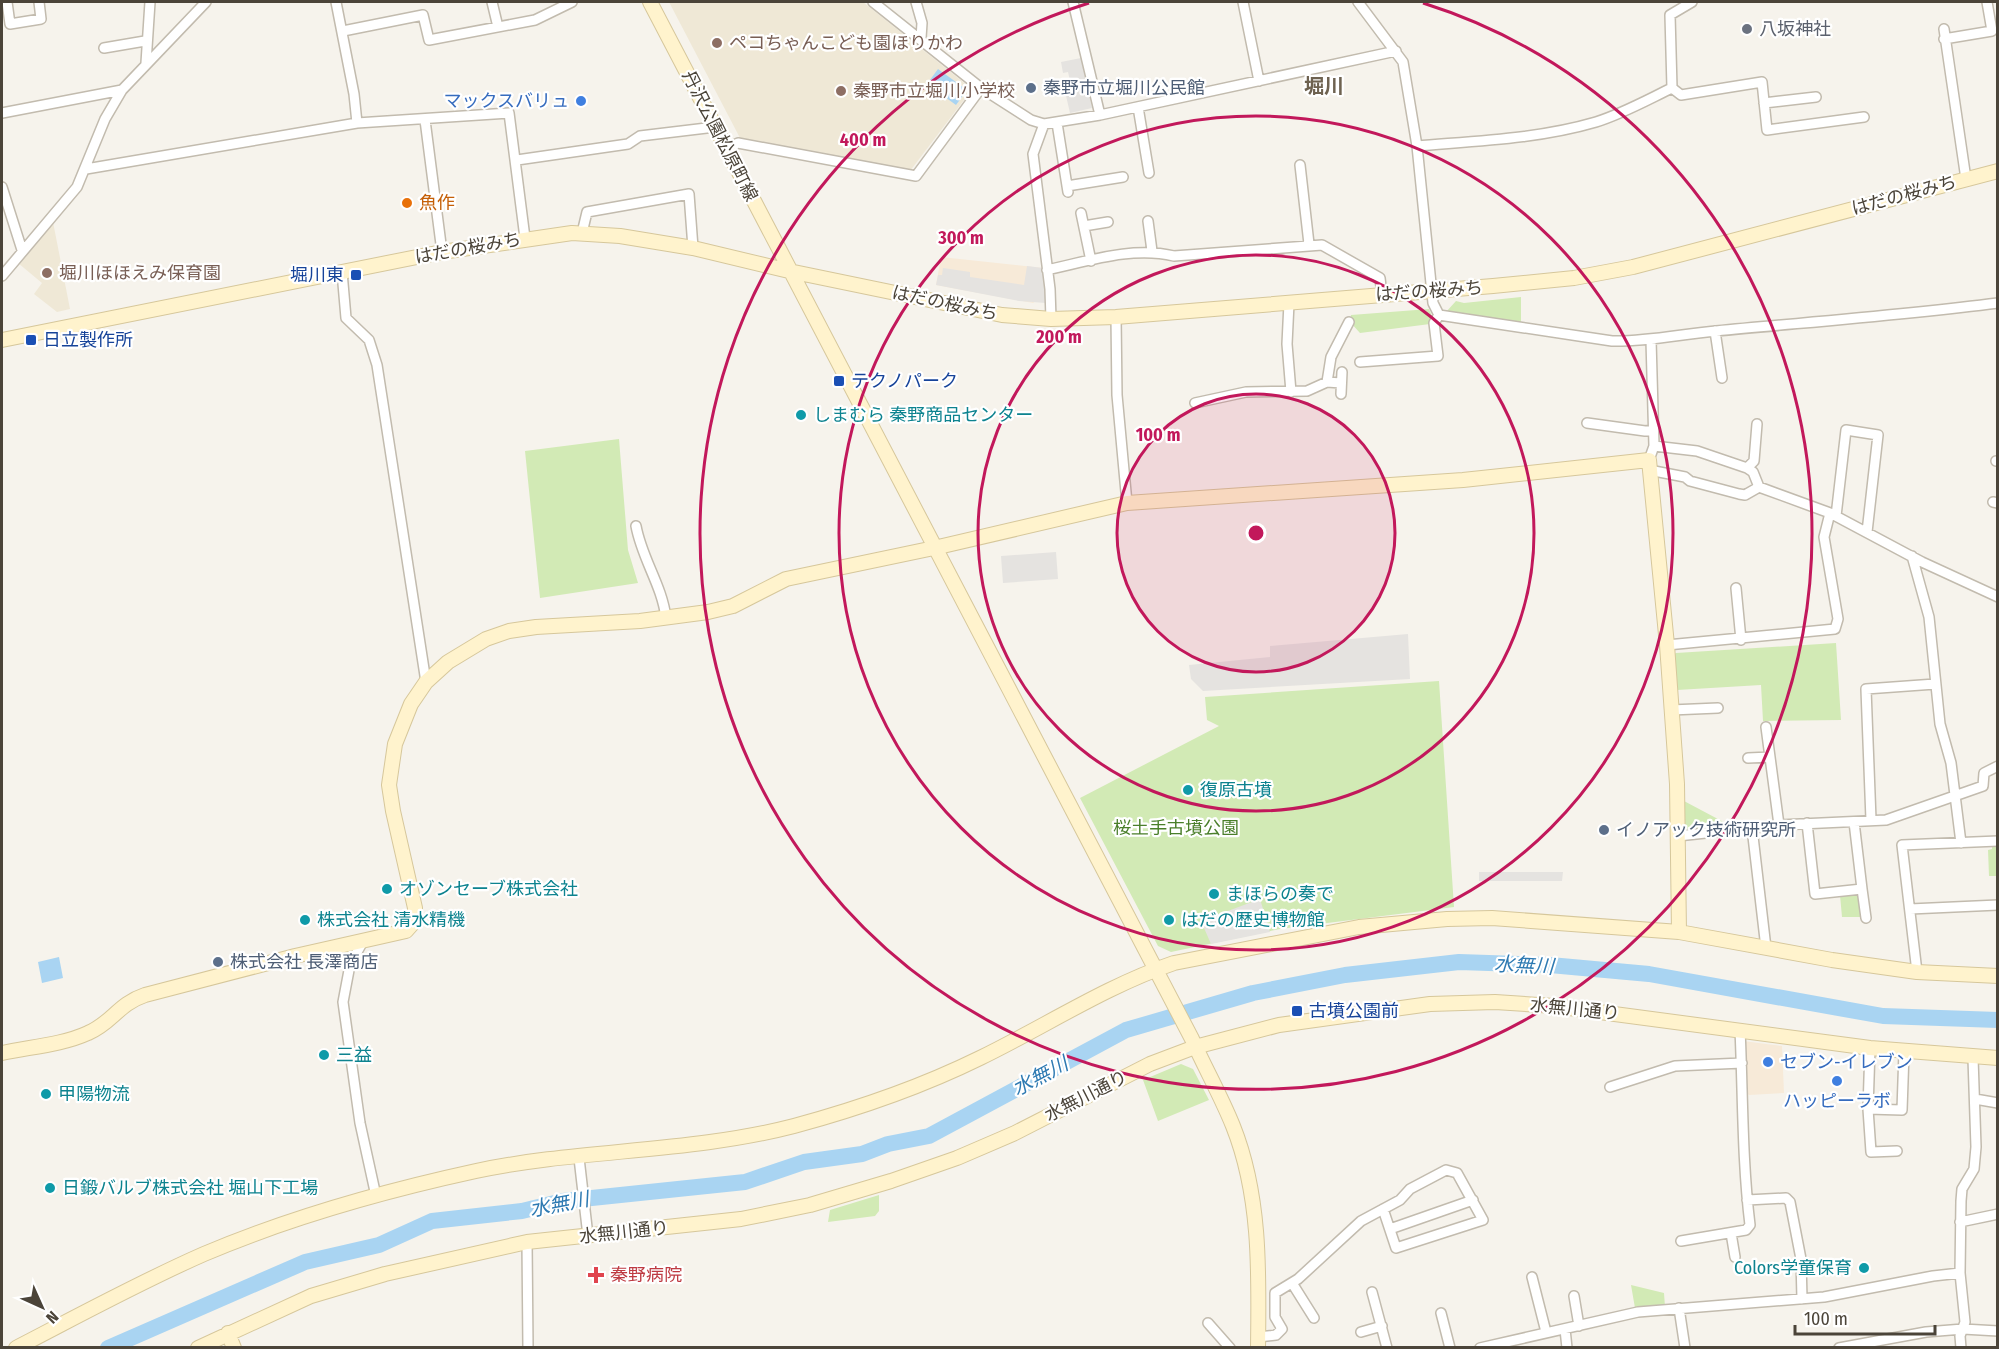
<svg xmlns="http://www.w3.org/2000/svg" width="1999" height="1349" font-family="'Fira Sans Condensed','Noto Sans JP',sans-serif">
<rect width="100%" height="100%" fill="#f6f3ec"/>
<path fill="#f7ead8" d="M941,257L1043,268L1048,294L1033,303L936,285Z
M1743,1041L1782,1046L1784,1093L1749,1095L1745,1092Z"/>
<path fill="#efe8d6" d="M669,2H863L968,86L967,96L910,171L740,138Z
M53,222L70,309L57,312L34,294L42,283L18,263Z"/>
<path fill="#d2eab5" d="M1521,297V325L1446,312L1456,301L1464,303Z
M1429,309L1433,319L1430,324L1360,333L1350,322L1351,315Z
M619,439L628,550L638,583L540,598L525,451Z
M1836,643L1841,720L1763,721L1761,685L1677,690L1673,655L1676,653Z
M1439,681L1454,907L1280,929L1171,952L1158,946L1080,798L1219,726L1207,720L1205,697Z
M1684,801L1733,827L1688,832L1685,829Z
M1992,846H1997V876H1989L1988,850L1992,849Z
M1856,893L1861,896L1863,917H1842L1840,895Z
M1181,1064L1193,1069L1209,1100L1158,1121L1143,1080Z
M879,1195V1211L875,1216L828,1222L830,1210Z
M1631,1285L1664,1293L1665,1307L1635,1308Z"/>
<path fill="#e5e3e0" d="M1081,58L1092,108L1070,113L1064,87L1071,85L1068,72L1063,73L1061,62Z
M1027,266L1043,268L1048,294L1046,303L1019,301L936,285L938,275H942L943,268L970,272V277L1024,285Z
M1056,552L1058,579L1003,583L1001,556Z
M1408,634L1410,679L1203,691L1191,679L1189,665L1270,657V646Z
M1479,872H1563L1562,881H1479Z
M1260,899L1270,932L1211,944L1201,921Z"/>
<path fill="#a9d4f2" d="M938,69L967,90L956,105L927,84Z
M59,957L63,978L42,983L38,962Z"/>
<g fill="none" stroke-linecap="round" stroke-linejoin="round">
<path stroke="#a9d4f2" stroke-width="16" d="M108,1348L305,1262L379,1245L432,1221L522,1211L563,1201L745,1182L804,1162L862,1154L888,1144L929,1136L1126,1030L1253,993L1345,975L1459,962L1550,965L1649,974L1883,1016L1998,1020"/>
<defs>
<path id="street" d="M7,2L10,24L41,19L39,2
M336,2L354,94L357,123
M492,2L498,27
M873,2L981,88L1031,120L1044,124L1100,115L1396,51
M916,2L922,23L921,38
M1073,2L1100,115
M1243,2L1259,81
M1358,2L1403,62L1417,146L1433,303L1439,315L1612,341C1647,342 1681,334 1716,331C1810,322 1904,315 1998,303
M1944,29L1966,179
M343,31L423,15L429,40L535,20L572,2
M1944,39L1992,31L1987,2
M104,48L145,41
M146,63L150,2
M1672,88L1681,95L1762,82L1767,130L1864,117
M1764,103L1816,97
M1138,107L1149,173
M2,113L122,90
M425,120L442,252
M1057,123L1068,192
M1044,124L1033,154L1050,289L1051,319
M1417,146C1476,141 1538,139 1596,122C1622,114 1647,100 1672,88L1670,15L1692,2
M726,149L738,143L916,176L981,88
M517,160L628,144L640,136L715,127
M1300,165L1309,244
M86,169L357,123L509,113L525,238
M1067,186L1123,177
M2,187L22,250
M1081,213L1091,261
M1148,221L1152,251
M1084,226L1108,222
M582,233L587,212L689,194L693,248
M1047,270C1089,261 1132,246 1174,256L1322,245L1380,278L1382,295
M342,272L346,318L369,340L377,365L426,682
M2,276L77,187L105,119L122,90L206,2
M1289,303L1287,344L1291,392
M1116,317L1117,395L1127,503
M1715,331L1722,378
M1360,362L1438,356L1434,323L1439,315
M1327,382L1331,357L1349,322
M1341,394L1342,372
M1195,403L1246,392L1307,391L1327,382L1341,383
M1587,423L1645,431L1654,430
M1654,446L1697,451L1747,468L1753,472L1759,487
M1649,460L1654,446L1651,340
M1996,461H1998
M1747,468L1754,461L1757,424
M1649,470L1685,477L1690,481L1739,494L1745,495L1759,487L1830,513L1922,562L1998,597
M1993,502L1998,503
M1836,516L1846,430L1878,435L1867,532
M636,526C642,559 662,585 666,618
M1912,556L1929,617L1940,724L1951,763L1961,843
M1736,588L1741,640
M1667,645L1835,629L1838,619L1824,537L1830,513
M1671,710L1718,708
M1766,727L1779,825
M1748,758L1770,757
M1871,820L1866,689L1935,684
M1807,823L1815,894L1862,889L1854,822
M1752,828L1766,948
M1678,836L1779,825L1886,820L1983,786L1984,773L1998,766
M1862,889L1866,918
M1910,909L1998,905
M362,943L350,965L343,1002L360,1123L376,1196
M1917,972L1902,845L1998,841
M1870,1048L1868,1109L1871,1152L1897,1151
M1610,1087L1675,1066L1742,1063
M1975,1099L1998,1103
M1868,1109L1902,1110L1904,1052
M579,1158L588,1236
M1747,1200L1786,1198L1790,1202L1801,1259L1802,1299
M1960,1222L1998,1214
M1390,1229L1473,1200
M1731,1233L1735,1257
M1681,1241L1746,1230L1750,1225C1742,1160 1743,1095 1740,1029
M527,1242L528,1348
M1532,1277L1546,1332
M1292,1283L1314,1318
M1372,1292L1387,1348
M1574,1296L1579,1326
M1679,1308L1685,1348
M1441,1313L1450,1348
M1208,1323L1230,1348
M1565,1329L1567,1348
M1361,1332L1382,1326
M1258,1337L1276,1335L1282,1329L1275,1317V1293L1298,1279L1361,1221L1400,1200L1410,1189L1446,1170L1457,1173L1483,1220L1396,1248L1383,1209
M1480,1348L1638,1312L1824,1297L1933,1276L1960,1273
M1839,1348L1926,1332L1963,1329L1998,1331
M1961,1348L1960,1336L1965,1322L1960,1273L1961,1201L1962,1189L1974,1169L1976,1147L1973,1058"/>
<path id="secondary" d="M650,2L1192,1039C1205,1068 1221,1096 1233,1126C1261,1196 1259,1274 1258,1348
M2,340L442,252L572,233L620,236L693,248L789,271L1002,315L1051,319L1116,317L1493,286L1574,278L1633,267L1998,171
M2,1053C29,1047 62,1045 88,1033C112,1023 118,1004 145,995L295,956L406,931L414,922L415,908L393,811L389,785L395,744L411,704L426,682L448,662L486,639L509,631L536,627L640,621L708,612L733,606L786,579L934,548L1127,503L1463,480L1649,460L1667,645L1677,784L1679,932
M228,1333L234,1348
M16,1348C78,1316 140,1282 204,1254C291,1217 384,1191 476,1171C579,1149 690,1153 794,1126C857,1109 921,1087 980,1058C1044,1027 1106,986 1174,963L1359,927L1447,919L1492,918L1679,932L1832,960L1917,972L1998,976
M198,1348L311,1296L385,1274L527,1242L741,1219L810,1205L891,1181L957,1158L1015,1133L1150,1064L1195,1047L1279,1025L1430,1004L1495,1002L1554,1006L1870,1048L1998,1058"/>
</defs>
<use href="#street" stroke="#c2bbae" stroke-width="12"/>
<use href="#secondary" stroke="#d6c79b" stroke-width="16"/>
<use href="#street" stroke="#fff" stroke-width="9"/>
<use href="#secondary" stroke="#fff3cd" stroke-width="14"/>
</g>
<circle cx="1256" cy="533" r="139" fill="#c2185b" fill-opacity=".12"/>
<g fill="none" stroke="#c2185b" stroke-width="3">
<circle cx="1256" cy="533" r="139"/>
<circle cx="1256" cy="533" r="278"/>
<circle cx="1256" cy="533" r="417"/>
<path d="M1423 3A556 556 0 1 1 1089 3"/>
</g>
<circle fill="#6b7280" stroke="#fff" stroke-width="2" cx="1747" cy="29" r="6"/>
<g fill="#8d6e63" stroke="#fff" stroke-width="2">
<circle cx="717" cy="43" r="6"/>
<circle cx="841" cy="91" r="6"/>
<circle cx="47" cy="273" r="6"/>
</g>
<g fill="#5c6f8a" stroke="#fff" stroke-width="2">
<circle cx="1031" cy="88" r="6"/>
<circle cx="1604" cy="830" r="6"/>
<circle cx="218" cy="962" r="6"/>
</g>
<g fill="#3f7fe0" stroke="#fff" stroke-width="2">
<circle cx="581" cy="101" r="6"/>
<circle cx="1768" cy="1062" r="6"/>
<circle cx="1837" cy="1081" r="6"/>
</g>
<circle fill="#e8710a" stroke="#fff" stroke-width="2" cx="407" cy="203" r="6"/>
<g fill="#1a4fb4" stroke="#fff" stroke-width="2">
<rect x="350" y="269" width="12" height="12" rx="3"/>
<rect x="25" y="334" width="12" height="12" rx="3"/>
<rect x="833" y="375" width="12" height="12" rx="3"/>
<rect x="1291" y="1005" width="12" height="12" rx="3"/>
</g>
<g fill="#0f9aa8" stroke="#fff" stroke-width="2">
<circle cx="801" cy="415" r="6"/>
<circle cx="1188" cy="790" r="6"/>
<circle cx="387" cy="889" r="6"/>
<circle cx="1214" cy="894" r="6"/>
<circle cx="305" cy="920" r="6"/>
<circle cx="1169" cy="920" r="6"/>
<circle cx="324" cy="1055" r="6"/>
<circle cx="46" cy="1094" r="6"/>
<circle cx="50" cy="1188" r="6"/>
<circle cx="1864" cy="1268" r="6"/>
</g>
<path fill="#e0444e" stroke="#fff" stroke-width="2" d="M593 1266h6v6h6v6h-6v6h-6v-6h-6v-6h6z"/>
<g text-anchor="middle" stroke-width="4.5" stroke-linejoin="round" paint-order="stroke">
<g font-size="18" fill="#5b616d" stroke="#fff" text-anchor="start">
<text x="1759" y="35">八坂神社</text>
</g>
<g font-size="18" fill="#785e54" stroke="#fff" text-anchor="start">
<text x="729" y="49">ペコちゃんこども園ほりかわ</text>
<text x="853" y="97">秦野市立堀川小学校</text>
<text x="59" y="279">堀川ほほえみ保育園</text>
</g>
<g font-size="18" fill="#4e5e75" stroke="#fff" text-anchor="start">
<text x="1043" y="94">秦野市立堀川公民館</text>
<text x="1616" y="836">イノアック技術研究所</text>
<text x="230" y="968">株式会社 長澤商店</text>
</g>
<g font-size="18" fill="#366cbe" stroke="#fff" text-anchor="end">
<text x="569" y="107">マックスバリュ</text>
<text x="1780" y="1068" text-anchor="start">セブン-イレブン</text>
<text x="1837" y="1107" text-anchor="middle">ハッピーラボ</text>
</g>
<g font-size="18" fill="#4b4439" stroke="#fff">
<text transform="translate(720 136) rotate(63)" y="6">丹沢公園松原町線</text>
<text transform="translate(1904 195) rotate(-15)" y="6">はだの桜みち</text>
<text transform="translate(468 248) rotate(-10)" y="6">はだの桜みち</text>
<text transform="translate(1429 291) rotate(-4)" y="6">はだの桜みち</text>
<text transform="translate(945 303) rotate(12)" y="6">はだの桜みち</text>
<text transform="translate(1575 1009) rotate(6)" y="6">水無川通り</text>
<text transform="translate(1086 1096) rotate(-27)" y="6">水無川通り</text>
<text transform="translate(624 1232) rotate(-6)" y="6">水無川通り</text>
</g>
<g font-size="18" fill="#c56008" stroke="#fff" text-anchor="start">
<text x="419" y="209">魚作</text>
</g>
<g font-size="18" fill="#164399" stroke="#fff" text-anchor="start">
<text x="344" y="281" text-anchor="end">堀川東</text>
<text x="43" y="346">日立製作所</text>
<text x="851" y="387">テクノパーク</text>
<text x="1309" y="1017">古墳公園前</text>
</g>
<g font-size="18" fill="#0d838f" stroke="#fff" text-anchor="start">
<text x="813" y="421">しまむら 秦野商品センター</text>
<text x="1200" y="796">復原古墳</text>
<text x="399" y="895">オゾンセーブ株式会社</text>
<text x="1226" y="900">まほらの奏で</text>
<text x="317" y="926">株式会社 清水精機</text>
<text x="1181" y="926">はだの歴史博物館</text>
<text x="336" y="1061">三益</text>
<text x="58" y="1100">甲陽物流</text>
<text x="62" y="1194">日鍛バルブ株式会社 堀山下工場</text>
<text x="1852" y="1274" text-anchor="end">Colors学童保育</text>
</g>
<g font-size="18" fill="#4a7f2a" stroke="#fff">
<text x="1176" y="834">桜土手古墳公園</text>
</g>
<g font-size="18" fill="#be3a42" stroke="#fff" text-anchor="start">
<text x="610" y="1281">秦野病院</text>
</g>
<g font-size="20" font-weight="bold" fill="#6e6250" stroke="#fff">
<text x="1324" y="93">堀川</text>
</g>
<g font-size="20" font-style="italic" fill="#2e7ab2" stroke="#fff">
<text transform="translate(1524 965) rotate(3)" y="7">水無川</text>
<text transform="translate(1040 1076) rotate(-28)" y="7">水無川</text>
<text transform="translate(559 1204) rotate(-11)" y="7">水無川</text>
</g>
</g>
<circle cx="1256" cy="533" r="9" fill="#c2185b" stroke="#fff" stroke-width="3"/>
<g font-size="18" text-anchor="middle" font-weight="bold" fill="#c2185b" stroke="#fff" stroke-width="4.5" stroke-linejoin="round" paint-order="stroke">
<text x="863" y="146">400 m</text>
<text x="961" y="244">300 m</text>
<text x="1059" y="343">200 m</text>
<text x="1158" y="441">100 m</text>
</g>
<rect width="1999" height="1349" fill="none" stroke="#4b4439" stroke-width="6"/>
<g transform="translate(42 1307) rotate(135)" stroke="#ffffff" stroke-width="4.5" paint-order="stroke">
<path d="M0-4.5L10 22L0 15L-10 22Z" fill="#4b4439"/>
<text y="-9" font-size="16" font-weight="bold" text-anchor="middle" fill="#4b4439">N</text>
</g>
<path d="M1795 1325v9h140v-9" fill="none" stroke="#4b4439" stroke-width="3"/>
<text x="1804" y="1325" font-size="18" fill="#4b4439" stroke="#ffffff" stroke-width="4.5" paint-order="stroke">100 m</text>
</svg>
